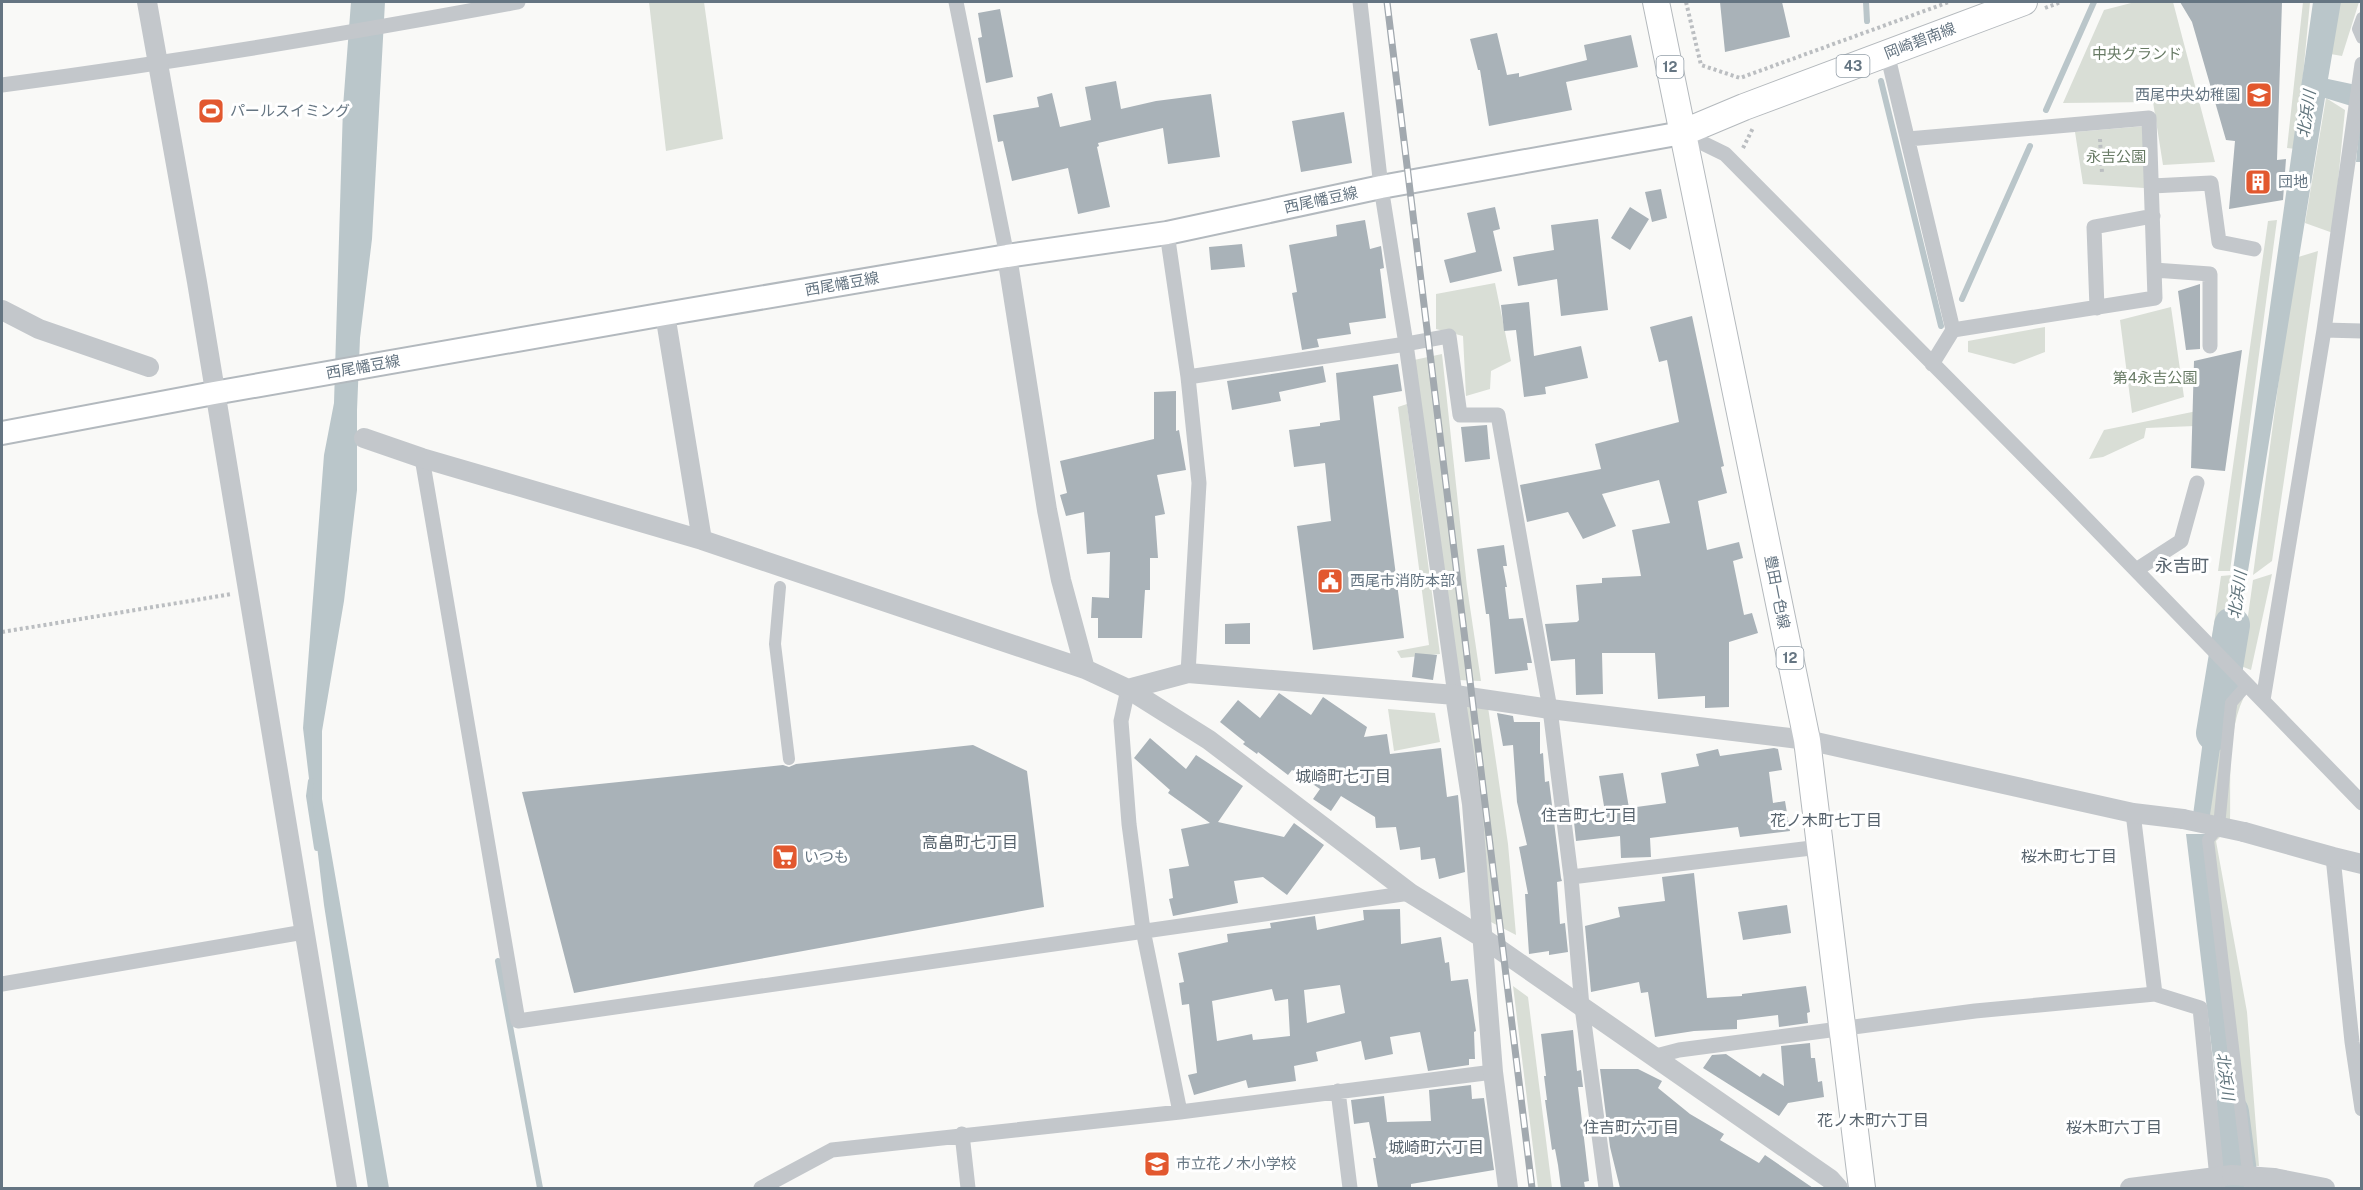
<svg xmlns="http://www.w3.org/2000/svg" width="2363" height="1190" font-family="'Public Sans','Noto Sans JP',sans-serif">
<rect width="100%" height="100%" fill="#f9f9f7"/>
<path fill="#d9ded6" d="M649,2H704L723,139L666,151Z
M2135,2H2173L2215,162L2163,165L2153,102L2063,103L2104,10Z
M2303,2H2310L2296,149L2287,148Z
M2336,2H2359L2342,56L2325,53Z
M2326,98L2345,110L2333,233L2305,223Z
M2145,126L2144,188L2083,184L2075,132Z
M2277,220L2230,571H2218L2268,221Z
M2318,251L2272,561L2253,575L2295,258Z
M1495,283L1511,361L1491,371L1490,389L1466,396L1463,336L1436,329V294Z
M2171,307L2184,397L2132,413L2120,320Z
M2045,327V352L2014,364L1968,352V341Z
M1442,354L1467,587L1481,681L1457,680L1414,360Z
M1407,404L1440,654L1401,658L1397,651L1429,645L1398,407Z
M2197,411L2195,426L2146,428L2144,438L2103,457L2089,459L2104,430Z
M2272,574L2251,670L2241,666L2253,580Z
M2232,575L2222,640L2212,638L2221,576Z
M2237,680L2248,689C2226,727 2231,778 2230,821L2209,815L2228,690Z
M1463,703L1488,707L1508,844L1516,935L1489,921Z
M1388,709L1435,713L1440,742L1394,751Z
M2210,828L2224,833L2216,841L2247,1012L2259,1166L2243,1165Z
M1513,986L1528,997L1552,1188H1538Z"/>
<path fill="#bac6ca" d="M351,2H385L372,239L360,338L357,410V490L344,601L322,731V799L389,1188H368L324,905L303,728L324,455L334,403L343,107Z
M2313,2H2341L2328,79L2361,86V162H2356L2361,109L2325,98L2233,663L2222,648Z
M2212,673L2228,691L2227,702L2210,815H2193Z
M2186,834H2207L2243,1161L2225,1159Z"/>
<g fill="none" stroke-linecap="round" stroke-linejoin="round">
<path stroke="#bac6ca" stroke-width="6" d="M1866,2L1867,21
M1881,81L1941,326
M2046,110L2094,2
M1962,299L2030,146
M311,781L309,796L317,848
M498,961L540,1188"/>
<path stroke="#bac6ca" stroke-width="36" d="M2214,733L2232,625
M2231,1112L2241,1188"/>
</g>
<path fill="#a9b2b8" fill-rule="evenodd" d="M1720,2H1782L1790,37L1725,52Z
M2180,2H2282L2277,160L2286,159L2283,200L2229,209L2235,141L2226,140L2192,22Z
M1000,9L1013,77L986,83L978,38L982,37L978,13Z
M1497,33L1507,75L1519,73V77L1587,60L1584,45L1631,35L1638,67L1566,82L1572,110L1489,126L1480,70H1478L1470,39Z
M1116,81L1121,109L1156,101L1211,94L1220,157L1168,164L1163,128L1098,143L1099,146L1097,147L1110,207L1078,214L1068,168L1012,181L1003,141L998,142L993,115L1039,107L1037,97L1052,93L1060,127L1091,120L1085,87Z
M1344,112L1352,163L1301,172L1292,121Z
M1661,189L1667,218L1652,222L1645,192Z
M1495,207L1500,229L1493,231L1502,271L1450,283L1444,260L1476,252L1467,213Z
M1630,207L1649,219L1630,250L1611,238Z
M1598,219L1608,310L1561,316L1557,279L1518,286L1513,257L1554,250L1551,225Z
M1365,220L1370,249L1381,246L1384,268L1380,269L1386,318L1349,323L1351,334L1317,339L1319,347L1302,350L1292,293L1297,292L1289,245L1337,236L1336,225Z
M1242,244L1245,267L1211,270L1209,247Z
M2200,284V349L2186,350L2178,291Z
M1529,302L1534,356L1581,346L1588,378L1545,387L1546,394L1524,397L1516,330L1504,331L1501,305Z
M1692,316L1724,466L1721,467L1727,493L1698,501L1707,550L1739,542L1743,558L1733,561L1744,615L1752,613L1758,633L1729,642V707L1705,708V696L1658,699L1655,653H1602L1603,694L1576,695L1575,659L1551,661L1545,624L1577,622L1579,620L1576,585L1602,583V578L1641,576L1632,530L1670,523L1659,480L1602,494L1616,526L1583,539L1568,512L1527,522L1520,485L1601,469L1595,444L1679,422L1667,360L1659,362L1650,327Z
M2242,350L2225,471L2191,468L2194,361Z
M1398,364L1402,391L1373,396L1404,638L1313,650L1297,526L1331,521L1325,463L1294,467L1289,430L1320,426V423L1340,420L1336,373Z
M1323,366L1326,382L1279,392L1281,401L1232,410L1227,381Z
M1176,391V431L1179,430L1186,470L1157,475L1165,514L1155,516L1158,558H1150V590H1145L1142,638H1098V618H1091L1092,597L1109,598L1110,552L1087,554L1084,512L1066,516L1060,495L1067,493L1060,461L1154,439V392Z
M1487,425L1490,459L1465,462L1461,427Z
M1504,545L1507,566H1503L1507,587H1505L1509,619L1523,618L1532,663H1527L1528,670L1495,674L1489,614H1486L1477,549Z
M1250,623V644H1225V624Z
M1415,653L1437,655L1433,680L1412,677Z
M1279,693L1311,715L1323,697L1367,727L1364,737L1387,734L1390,754L1441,748L1447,797L1458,795L1465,872L1439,879L1435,858L1421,860L1420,847L1400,850L1396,827L1376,828L1375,817L1341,796L1331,811L1313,799L1320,789L1292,770L1288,775L1258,752L1257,754L1243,744L1245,742L1220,722L1238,700L1260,718Z
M1497,713L1513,716L1514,722H1540V754L1543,753L1545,782L1549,781L1561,878L1562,881L1557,882L1560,924L1565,923L1568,952L1549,955V951L1529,954L1525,894H1528L1519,847L1527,845L1517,802L1513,745L1503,746Z
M1150,738L1186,769L1196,755L1243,786L1218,822L1284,837L1294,823L1324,845L1287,895L1263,877L1234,881L1238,903L1173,916L1169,899L1173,898L1169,869L1189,866L1181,829L1210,823L1168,793L1170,790L1134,758Z
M973,745L1027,771L1044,907L574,993L522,792L783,765L789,767L796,764Z
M1774,748L1778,749L1782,770L1769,772L1773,803L1785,801L1790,831L1740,837L1738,827L1650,838L1651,857L1621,858L1620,836L1576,841L1574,822L1606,818L1599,776L1623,773L1629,808L1666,803L1661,773L1699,766L1696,754L1718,749L1720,756Z
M1694,873L1707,998L1742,996V994L1806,986L1810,1012L1807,1013L1808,1023L1779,1027L1778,1015L1737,1020V1029L1694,1031L1655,1037L1648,992L1641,993L1639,982L1591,992L1585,926L1620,917L1618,907L1665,901L1662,877Z
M1787,905L1791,933L1743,940L1738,912Z
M1400,909L1401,944L1441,937L1445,963L1449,962L1451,981L1468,979L1476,1031L1474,1032L1475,1059H1469V1065L1428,1071L1420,1032L1390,1037L1393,1054L1365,1060L1361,1041L1316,1052L1318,1061L1294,1066L1296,1081L1248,1088L1246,1080L1194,1095L1188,1075L1197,1073L1189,1004L1182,1005L1179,983L1184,982L1178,953L1228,942L1227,934L1271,928L1270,923L1315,916L1317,930L1364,920L1363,910ZM1340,985L1345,1013L1307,1023L1304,990ZM1272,989L1275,1001L1288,999L1290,1036L1253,1040L1252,1034L1217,1041L1212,1001Z
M1573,1030L1577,1071L1581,1070L1583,1087H1578L1589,1181L1584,1182L1585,1188H1561L1558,1165L1555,1149L1552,1150L1545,1100H1547L1544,1076H1546L1541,1034Z
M1810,1043L1811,1058H1815L1818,1082L1822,1081L1824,1097L1788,1103L1779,1116L1703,1068L1712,1055L1726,1054L1760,1077L1763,1073L1784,1086L1781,1046Z
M1600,1069H1638L1662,1081L1658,1088L1690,1114L1724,1134L1720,1140L1759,1163L1765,1155L1813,1188H1620L1610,1147Z
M1471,1085L1472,1099L1484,1098L1494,1170L1411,1184V1188H1378L1373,1158H1376L1369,1122L1354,1124L1351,1100L1384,1096L1387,1122L1431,1121L1429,1090Z"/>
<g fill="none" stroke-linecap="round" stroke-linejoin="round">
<defs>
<path id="secondary" d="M2,433L214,393L665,314L1007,256L1167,233L1381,187L1682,133"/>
<path id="primary" d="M1656,2L1807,740L1862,1188
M1682,133L1744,107L2024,2"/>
</defs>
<use href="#secondary" stroke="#b3b9be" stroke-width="26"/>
<use href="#primary" stroke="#b4b9bd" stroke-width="28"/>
<path stroke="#bbbec1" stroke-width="4" stroke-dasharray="3 3" stroke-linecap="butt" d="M1686,2L1701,65L1740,78L1949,2
M2045,8L2061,2
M2100,139L2102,173
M1743,148L1753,128
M2101,156L2135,155
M2,632L232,594"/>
<path stroke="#c3c7cb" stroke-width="12" d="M2362,18L2358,29L2362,38
M780,587L775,644L789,759
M2247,685L2231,703L2219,826L2208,840L2250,1188"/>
<path stroke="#c3c7cb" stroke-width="15" d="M956,2L1007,256
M1887,53L1953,330L1932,364
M2,85C175,62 346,34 518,2
M1682,133L1725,154L2061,493L2362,803
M1908,139L2149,118L2155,298L1953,330
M2152,186L2211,183L2219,242L2254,249
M1167,233L1188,377L1199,483L1188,673
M2154,270L2210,274V346
M2097,308L2094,227L2153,216
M2324,330L2362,331
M1188,377L1406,344L1381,187L1360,2
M422,458L518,1021L1410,893
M2136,570L2181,541L2197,483
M1128,689L1121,721L1129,824L1143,930L1180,1112
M1455,695L1406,344L1449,336L1460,415H1498L1550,709L1571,877L1582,1007L1606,1188
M2263,700L2324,330L2362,64
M2133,813L2155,994
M2333,857L2352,1042L2362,1109
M1571,877L1820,847
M2,984L304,932
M1656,1056L1679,1050L1975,1011L2155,994L2200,1008L2218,1188
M1338,1091L1350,1188
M962,1134L968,1188
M761,1188L832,1150L1180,1112L1493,1072"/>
<path stroke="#c3c7cb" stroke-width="20" d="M147,2L197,282L347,1188
M1007,256L1047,510L1061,580L1085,669
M2,310L39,329L149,367
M665,314L702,540
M364,438L422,458L702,540L1085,669L1128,689L1209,740L1410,893L1483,938L1830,1179L1838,1188
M1128,689L1188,673L1455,695L1550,709L1807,740L2133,813L2183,819
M1455,695L1472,804L1493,1072L1508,1188
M2244,832L2333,857L2362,864
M2274,1178L2325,1188
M2130,1188L2232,1175"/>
<use href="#secondary" stroke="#fff" stroke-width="22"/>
<use href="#primary" stroke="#fff" stroke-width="26"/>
<defs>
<path id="rail" d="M1387,2L1532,1188"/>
</defs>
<use href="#rail" stroke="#a2a9af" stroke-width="7"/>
<use href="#rail" stroke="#fff" stroke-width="4.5" stroke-dasharray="14" stroke-linecap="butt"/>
<path stroke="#c3c7cb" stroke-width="20" d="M2183,819L2244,832
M2232,1175L2274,1178"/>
</g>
<defs>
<symbol id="school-square" viewBox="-11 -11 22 22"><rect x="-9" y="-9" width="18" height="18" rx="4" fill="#e2582f" stroke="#fff"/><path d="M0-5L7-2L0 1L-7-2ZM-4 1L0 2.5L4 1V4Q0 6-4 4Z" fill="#fff"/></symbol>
<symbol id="stadium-square" viewBox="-11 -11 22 22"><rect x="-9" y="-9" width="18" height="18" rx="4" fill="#e2582f" stroke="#fff"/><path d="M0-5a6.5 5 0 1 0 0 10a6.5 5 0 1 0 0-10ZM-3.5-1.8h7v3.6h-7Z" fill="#fff"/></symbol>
<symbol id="building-square" viewBox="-11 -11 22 22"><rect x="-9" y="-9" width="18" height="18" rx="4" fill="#e2582f" stroke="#fff"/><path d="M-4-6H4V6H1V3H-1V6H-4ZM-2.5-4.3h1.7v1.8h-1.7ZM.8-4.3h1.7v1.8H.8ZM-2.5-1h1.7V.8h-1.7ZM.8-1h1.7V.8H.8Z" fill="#fff"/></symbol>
<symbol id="civic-square" viewBox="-11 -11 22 22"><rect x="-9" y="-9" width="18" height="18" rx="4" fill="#e2582f" stroke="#fff"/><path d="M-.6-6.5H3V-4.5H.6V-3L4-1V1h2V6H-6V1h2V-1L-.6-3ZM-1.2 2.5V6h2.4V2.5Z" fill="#fff"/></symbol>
<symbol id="supermarket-square" viewBox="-11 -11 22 22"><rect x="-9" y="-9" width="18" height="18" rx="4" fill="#e2582f" stroke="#fff"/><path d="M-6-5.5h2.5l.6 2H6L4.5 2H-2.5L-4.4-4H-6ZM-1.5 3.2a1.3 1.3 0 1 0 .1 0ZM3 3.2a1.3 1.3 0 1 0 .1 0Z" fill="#fff"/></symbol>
</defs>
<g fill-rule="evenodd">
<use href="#school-square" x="2244" y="80" width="30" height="30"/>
<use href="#stadium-square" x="196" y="96" width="30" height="30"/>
<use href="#building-square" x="2243" y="167" width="30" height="30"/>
<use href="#civic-square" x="1315" y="566" width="30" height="30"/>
<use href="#supermarket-square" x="770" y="842" width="30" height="30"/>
<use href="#school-square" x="1142" y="1149" width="30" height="30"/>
</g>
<g text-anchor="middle" stroke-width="6" stroke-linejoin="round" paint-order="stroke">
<g fill="#fff" stroke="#939ea8" stroke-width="1.5">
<rect x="1836.5" y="55" width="33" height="22" rx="4.5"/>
<rect x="1656.5" y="56" width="27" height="22" rx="4.5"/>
<rect x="1776.5" y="647" width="27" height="22" rx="4.5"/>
</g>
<g font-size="14" font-weight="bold" fill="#657582">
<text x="1853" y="71">43</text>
<text x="1670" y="72">12</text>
<text x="1790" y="663">12</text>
</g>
<g font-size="15" fill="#657582" stroke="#fff">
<text transform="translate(1920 41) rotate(-21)" y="5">岡崎碧南線</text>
<text transform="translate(1321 200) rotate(-12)" y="5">西尾幡豆線</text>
<text transform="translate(842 284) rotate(-10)" y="5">西尾幡豆線</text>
<text transform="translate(363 367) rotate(-10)" y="5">西尾幡豆線</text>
<text transform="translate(1777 592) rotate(79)" y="5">豊田一色線</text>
</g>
<g font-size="15" fill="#677a64" stroke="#fff">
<text x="2137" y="59">中央グランド</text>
<text x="2116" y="162">永吉公園</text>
<text x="2155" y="383">第4永吉公園</text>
</g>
<g font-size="15" fill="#657582" stroke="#fff" text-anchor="start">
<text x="2240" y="100" text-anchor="end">西尾中央幼稚園</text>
<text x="230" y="116">パールスイミング</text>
<text x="2278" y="187">団地</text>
<text x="1350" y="586">西尾市消防本部</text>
<text x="804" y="862">いつも</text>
<text x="1176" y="1169">市立花ノ木小学校</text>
</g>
<g font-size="16" font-style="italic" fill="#60747c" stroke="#fff">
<text transform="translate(2306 114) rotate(-82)" y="6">北浜川</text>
<text transform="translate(2237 595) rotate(-82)" y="6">北浜川</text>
<text transform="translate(2226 1076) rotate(83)" y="6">北浜川</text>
</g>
<g font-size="16" fill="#57636d" stroke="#fff">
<text x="1343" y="782">城崎町七丁目</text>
<text x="1589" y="821">住吉町七丁目</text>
<text x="1826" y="826">花ノ木町七丁目</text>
<text x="970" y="848">高畠町七丁目</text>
<text x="2069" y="862">桜木町七丁目</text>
<text x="1873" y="1126">花ノ木町六丁目</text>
<text x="1631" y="1133">住吉町六丁目</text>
<text x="2114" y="1133">桜木町六丁目</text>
<text x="1436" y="1153">城崎町六丁目</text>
</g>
<g font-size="18" fill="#57636d" stroke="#fff">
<text x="2182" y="572">永吉町</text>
</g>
</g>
<rect width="2363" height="1190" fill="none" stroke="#657582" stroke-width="6"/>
</svg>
